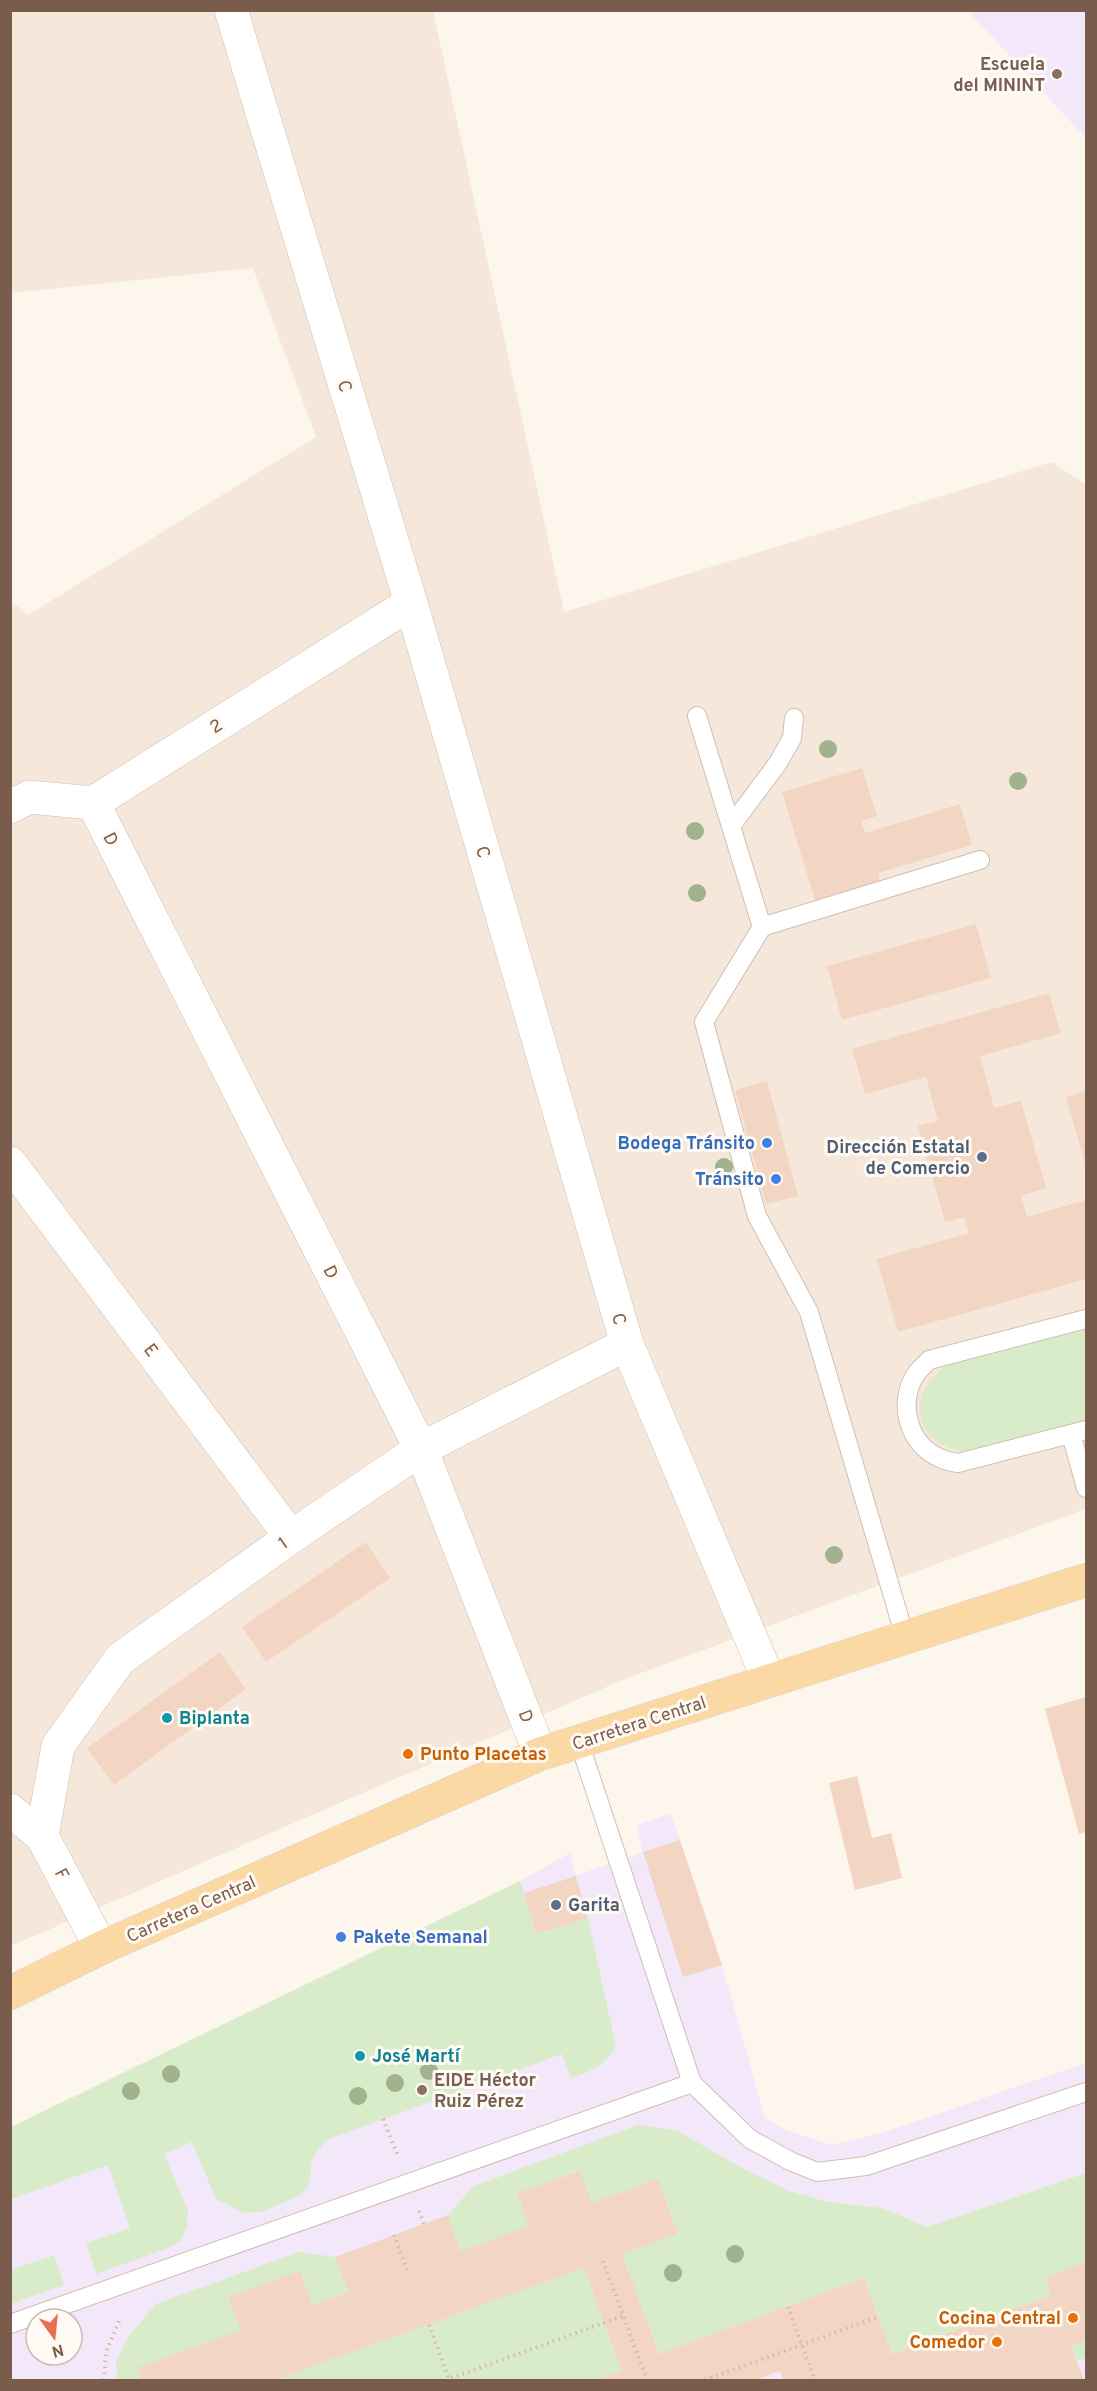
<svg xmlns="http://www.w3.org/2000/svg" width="1097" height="2391" font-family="Overpass,sans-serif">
<rect width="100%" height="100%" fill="#fdf6ec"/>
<path fill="#f5e8da" d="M11,11H433L564,612L1052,462L1086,485V1509L625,1679L11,1946L10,600L28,615L316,437L253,268L11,293Z"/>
<path fill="#f3e8fa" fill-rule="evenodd" d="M968,11H1086V138Z
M671,1814L722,1965L765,2118L788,2131L831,2145L885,2132L1086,2063V2380H11V2127L520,1881L570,1853L576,1876L642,1852L637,1825ZM36,2319H72V2355H36Z"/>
<path fill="#d8ecc9" d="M1086,1329V1420L969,1452C916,1447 902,1397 946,1366Z
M520,1881L536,1934L588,1918L616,2047C604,2065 592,2072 571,2078L562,2054L326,2140L312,2159L309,2185L299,2196L260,2212L244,2213L216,2199L192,2142L164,2154L188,2211L187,2226L181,2241L166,2249L96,2274L86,2243L130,2228L108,2165L11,2199V2127Z
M638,2125L678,2131L738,2166L789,2191L828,2202L882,2208L927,2227L1086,2173V2262L1045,2278L1051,2296L934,2338L892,2355L864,2278L659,2354L622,2254L678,2234L658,2179L592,2203L579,2171L517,2193L529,2226L460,2251L448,2215L474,2186Z
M299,2252L335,2257L349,2292L312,2305L300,2271L241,2330L137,2369L142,2380H117L116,2363L128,2337L156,2304Z
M54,2255L64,2285L11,2304V2270Z
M584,2268L622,2371L595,2380H275Z
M1086,2340V2358L1077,2361L1071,2346Z"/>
<path fill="#f3d5c3" d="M862,768L877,816L861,821L865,833L960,804L972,845L878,873L881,884L816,903L782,792Z
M976,924L991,978L842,1020L827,966Z
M1049,993L1061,1033L980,1056L994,1108L1021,1101L1046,1188L1021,1196L1027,1217L1086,1200V1279L898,1332L877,1259L969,1233L964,1217L945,1222L918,1126L938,1121L926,1077L865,1094L852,1049Z
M767,1081L798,1196L766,1204L735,1090Z
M1086,1091V1167L1066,1097Z
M366,1542L390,1578L266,1662L242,1627Z
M220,1652L246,1689L114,1785L87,1748Z
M1086,1697V1832L1079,1834L1045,1709Z
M857,1776L872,1838L891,1833L902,1878L855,1890L829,1783Z
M680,1840L722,1965L683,1977L643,1852Z
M576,1876L588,1918L536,1934L524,1893Z
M580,2171L592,2203L658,2179L678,2234L622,2254L659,2354L864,2278L892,2355L934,2338L1051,2296L1045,2278L1086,2262V2340L1071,2346L1084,2380H783L780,2371L755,2380H596L622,2371L584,2268L275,2380H142L137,2368L241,2330L228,2297L300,2271L312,2305L349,2292L335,2257L448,2215L460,2251L529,2226L517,2193Z"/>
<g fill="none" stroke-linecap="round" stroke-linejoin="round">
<defs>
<path id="lane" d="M697,716L762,927L980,860
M731,826L778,763L792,738L794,718
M762,927L704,1022L757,1216L809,1312L905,1637
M1086,1319L929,1360C925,1365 919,1369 916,1374C897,1402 908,1445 940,1458C945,1461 952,1462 958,1463L1086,1430
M1071,1434L1086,1488
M579,1742L692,2083
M10,2324L692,2083L750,2139L790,2161L817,2172L866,2166L1086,2092"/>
<path id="street" d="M231,10L411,603L627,1344L769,1681
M93,803L421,1449L540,1754
M10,807L29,797L93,803L411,603
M10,1163L291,1537
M10,1810L42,1836L101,1948
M42,1836L58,1746L120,1659L291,1537L421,1449L627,1344"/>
<path id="primary" d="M10,1993L101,1948L540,1754L1086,1580"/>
</defs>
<use href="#lane" stroke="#d1beb0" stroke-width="20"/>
<use href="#street" stroke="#d1beb0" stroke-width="34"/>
<use href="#primary" stroke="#dad1cd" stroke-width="34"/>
<path stroke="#d9b8a5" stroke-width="4" stroke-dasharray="1.5 4.5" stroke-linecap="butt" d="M383,2119L398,2156
M419,2211L424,2224
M394,2235L407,2270
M603,2261L647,2380
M788,2307L815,2380
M429,2325L449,2379L623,2316
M104,2380L106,2352L120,2319
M705,2380L878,2317"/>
<use href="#lane" stroke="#fff" stroke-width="18"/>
<use href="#street" stroke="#fff" stroke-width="33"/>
<use href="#primary" stroke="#fbd9a5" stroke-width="33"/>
</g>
<g fill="#a0b28e">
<circle cx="828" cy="749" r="9"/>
<circle cx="1018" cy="781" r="9"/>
<circle cx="695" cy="831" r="9"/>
<circle cx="697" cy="893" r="9"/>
<circle cx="724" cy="1167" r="9"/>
<circle cx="834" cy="1555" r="9"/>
<circle cx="429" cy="2071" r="9"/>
<circle cx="171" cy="2074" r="9"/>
<circle cx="395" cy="2083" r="9"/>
<circle cx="131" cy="2091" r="9"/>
<circle cx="358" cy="2096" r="9"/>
<circle cx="735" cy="2254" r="9"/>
<circle cx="673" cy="2273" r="9"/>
</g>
<g fill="#8d6e63" stroke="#fffaf3" stroke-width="2">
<circle cx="1057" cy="74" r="6"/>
<circle cx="422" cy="2090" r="6"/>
</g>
<g fill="#3f7fe0" stroke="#fffaf3" stroke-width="2">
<circle cx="767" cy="1143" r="6"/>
<circle cx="776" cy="1179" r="6"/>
<circle cx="341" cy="1937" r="6"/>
</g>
<g fill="#5c6f8a" stroke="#fffaf3" stroke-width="2">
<circle cx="982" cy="1157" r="6"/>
<circle cx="556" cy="1905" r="6"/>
</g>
<g fill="#0f9aa8" stroke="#fffaf3" stroke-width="2">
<circle cx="167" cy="1718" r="6"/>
<circle cx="360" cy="2056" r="6"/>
</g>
<g fill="#e8710a" stroke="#fffaf3" stroke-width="2">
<circle cx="408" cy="1754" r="6"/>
<circle cx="1073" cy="2318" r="6"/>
<circle cx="997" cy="2342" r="6"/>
</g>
<g text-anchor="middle" stroke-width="6" stroke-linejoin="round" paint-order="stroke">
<g font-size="18" font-weight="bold" fill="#785e54" stroke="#fffaf3" text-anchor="end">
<text x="1045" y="70">Escuela<tspan x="1045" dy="21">del MININT</tspan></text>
<text x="434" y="2086" text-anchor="start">EIDE Héctor<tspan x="434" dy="21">Ruiz Pérez</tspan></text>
</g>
<g font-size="18" fill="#7a5c4d" stroke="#fffaf3">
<text transform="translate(345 386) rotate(73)" y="6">C</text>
<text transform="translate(216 726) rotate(-32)" y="6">2</text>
<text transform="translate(111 839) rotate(63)" y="6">D</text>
<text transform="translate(483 852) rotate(74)" y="6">C</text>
<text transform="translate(331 1272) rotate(63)" y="6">D</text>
<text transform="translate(619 1319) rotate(74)" y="6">C</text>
<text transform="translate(151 1350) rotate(53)" y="6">E</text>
<text transform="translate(283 1543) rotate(-35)" y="6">1</text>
<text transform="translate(526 1716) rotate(69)" y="6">D</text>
<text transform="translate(639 1723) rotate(-18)" y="6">Carretera Central</text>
<text transform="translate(62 1874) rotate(62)" y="6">F</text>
<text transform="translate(191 1909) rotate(-24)" y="6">Carretera Central</text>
</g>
<g font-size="18" font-weight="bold" fill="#366cbe" stroke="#fffaf3" text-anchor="end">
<text x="755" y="1149">Bodega Tránsito</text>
<text x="764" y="1185">Tránsito</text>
<text x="353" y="1943" text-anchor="start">Pakete Semanal</text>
</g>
<g font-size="18" font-weight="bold" fill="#4e5e75" stroke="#fffaf3" text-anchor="end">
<text x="970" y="1153">Dirección Estatal<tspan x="970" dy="21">de Comercio</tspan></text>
<text x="568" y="1911" text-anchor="start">Garita</text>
</g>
<g font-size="18" font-weight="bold" fill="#0d838f" stroke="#fffaf3" text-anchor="start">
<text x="179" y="1724">Biplanta</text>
<text x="372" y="2062">José Martí</text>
</g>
<g font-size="18" font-weight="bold" fill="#c56008" stroke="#fffaf3" text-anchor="end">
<text x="420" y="1760" text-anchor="start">Punto Placetas</text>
<text x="1061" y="2324">Cocina Central</text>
<text x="985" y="2348">Comedor</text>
</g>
</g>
<rect width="1097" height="2391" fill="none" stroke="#7a5c4d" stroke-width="24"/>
<g transform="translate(54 2337) rotate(165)"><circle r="28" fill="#fffaf3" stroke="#cabbb1" stroke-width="1.5"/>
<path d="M0-4.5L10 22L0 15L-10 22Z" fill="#e76f51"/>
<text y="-9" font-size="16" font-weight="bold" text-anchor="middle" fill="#7a5c4d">N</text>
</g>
</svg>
